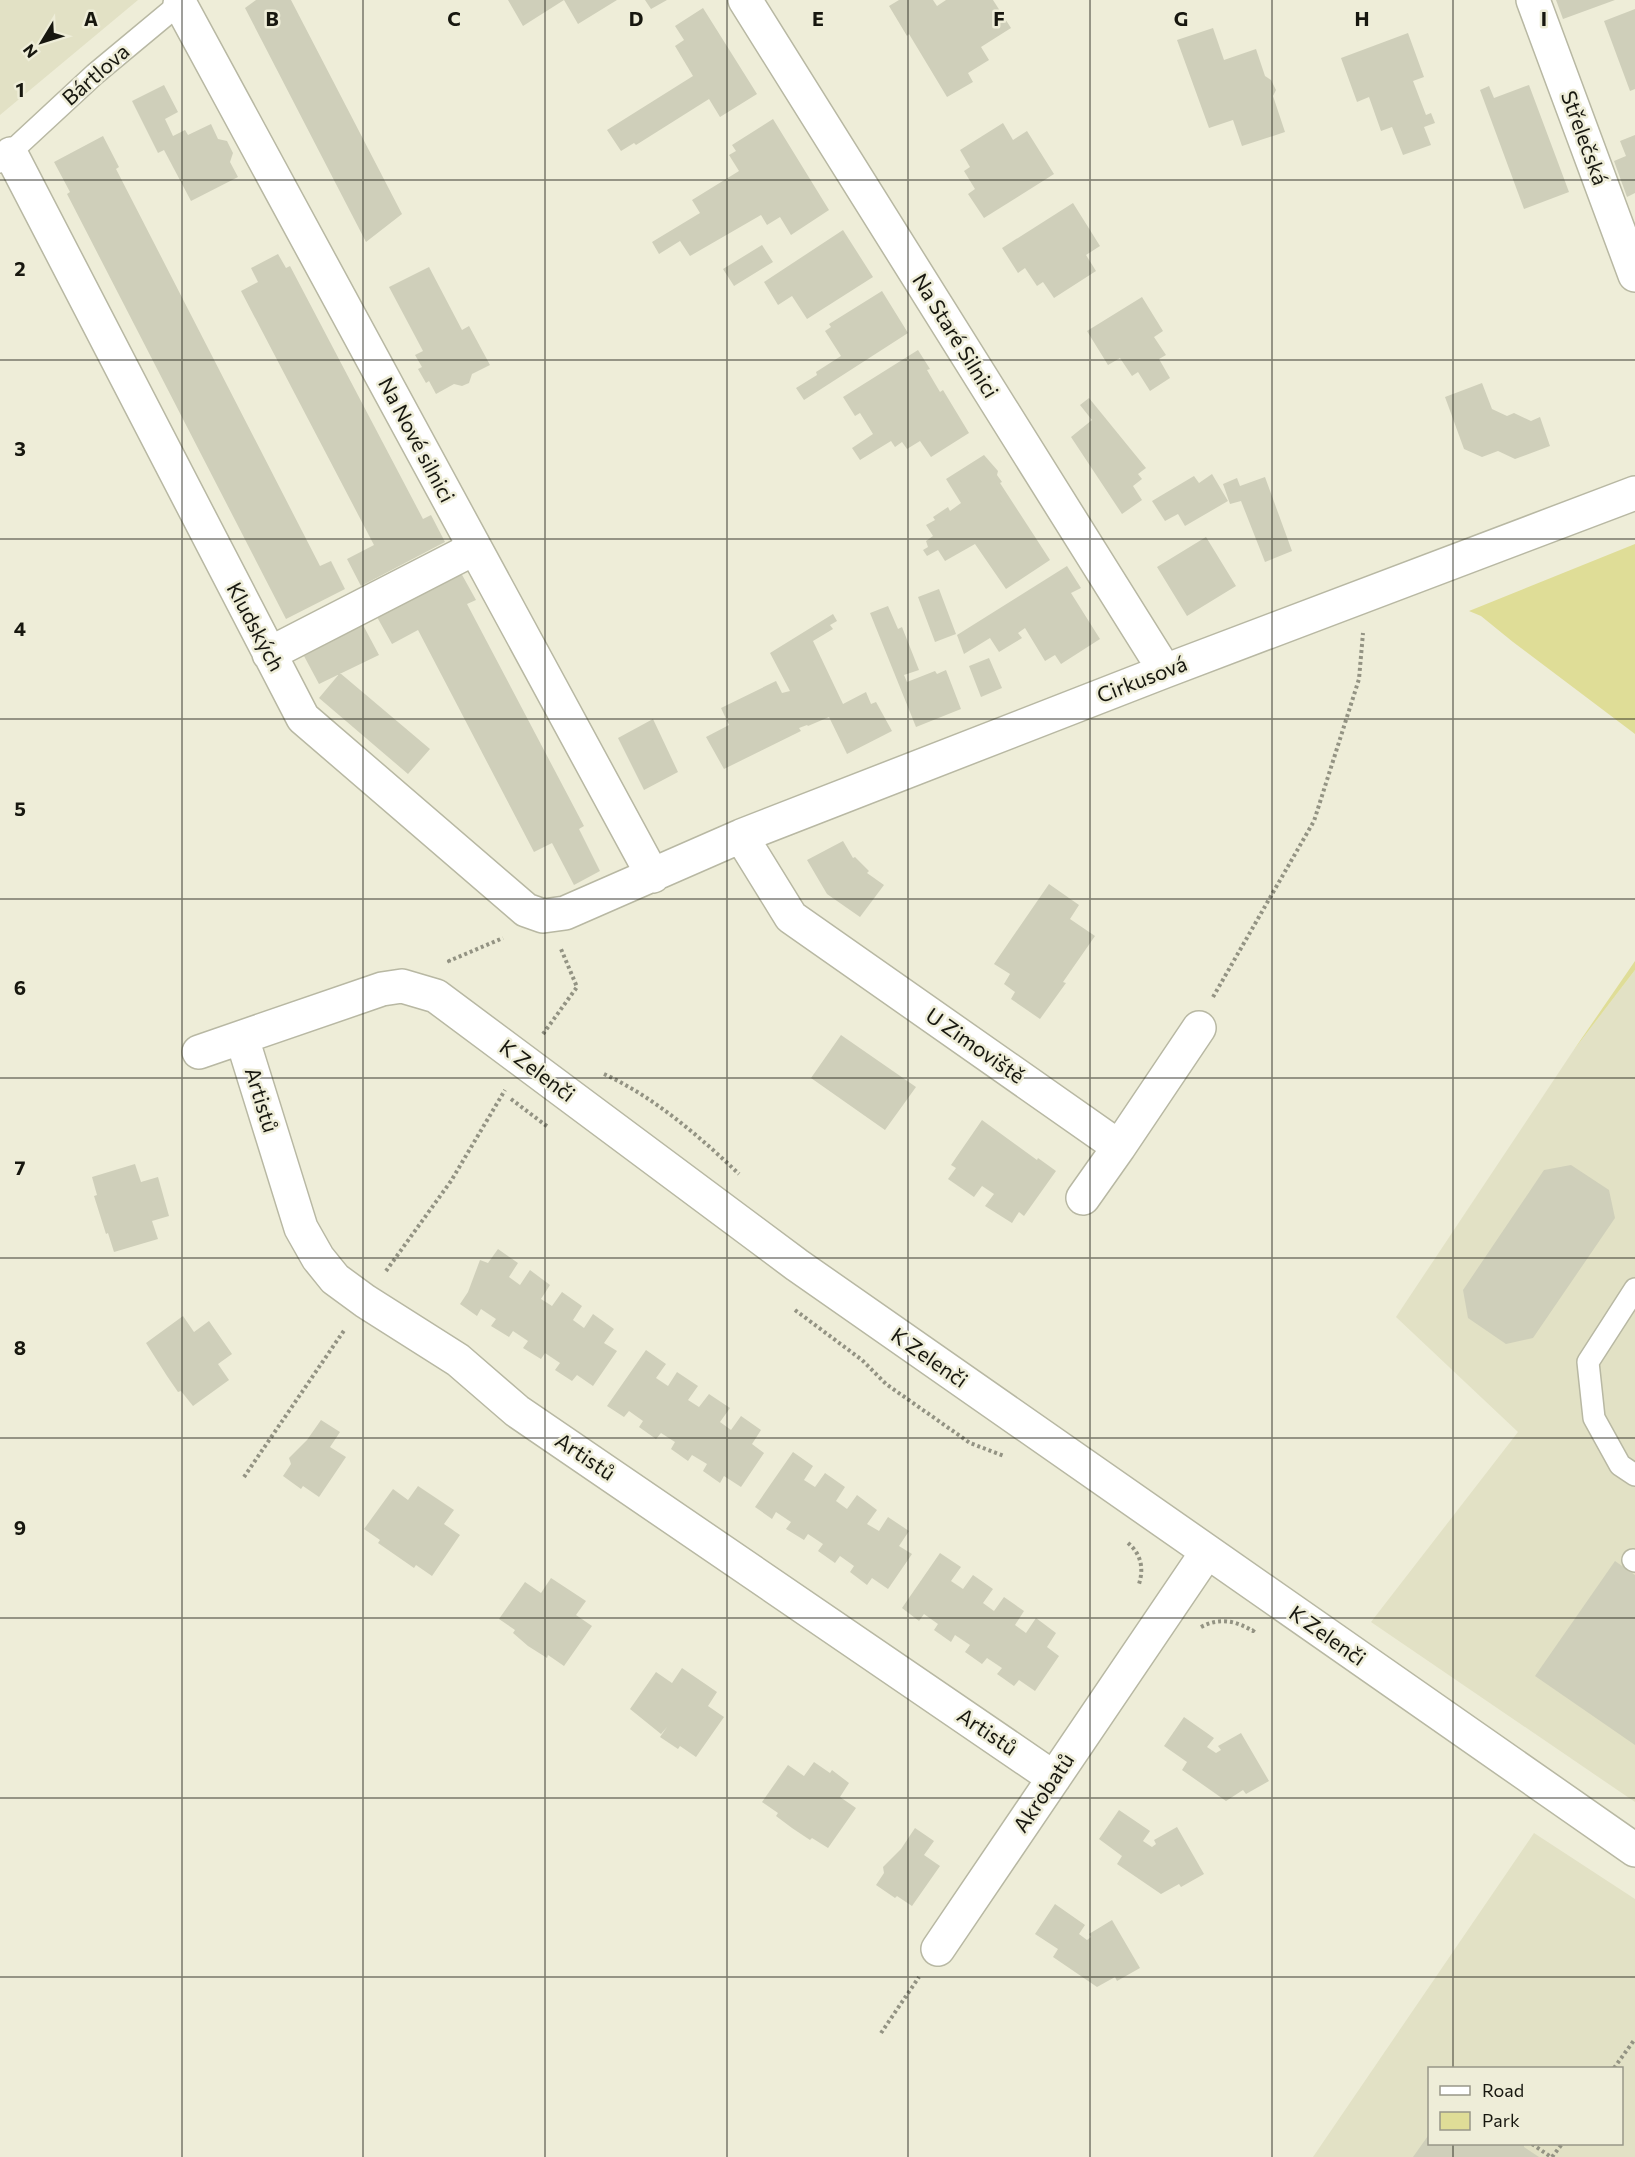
<svg xmlns="http://www.w3.org/2000/svg" width="1635" height="2157" font-family="Commissioner,sans-serif">
<rect width="100%" height="100%" fill="#eeedd8"/>
<path fill="#e2e1c5" fill-rule="evenodd" d="M0,0H138L0,115Z
M1635,970V1802L1371,1622L1518,1432L1396,1317L1573,1051Z
M1534,1833L1635,1899V2157H1313ZM1430,2068H1622V2144H1430Z"/>
<path fill="#dfdd97" d="M1635,544V734L1513,642L1481,616L1469,611Z
M1635,961V970L1573,1051Z"/>
<path fill="#cfcfba" d="M256,0H291L402,214L366,242L245,8Z
M508,0H617L578,24L564,0L523,26Z
M645,0H667L651,9Z
M899,0H933L937,6L946,0H993L1011,28L981,47L989,60L968,73L973,82L947,97L909,34L907,36L889,6Z
M1556,0H1615L1563,19Z
M703,8L757,94L720,117L709,99L636,145L634,143L621,151L607,130L693,76L675,46L684,40L675,26Z
M1635,9V89L1630,91L1604,21Z
M1213,28L1224,60L1256,49L1265,76L1271,80L1276,90L1273,96L1285,132L1242,146L1233,120L1209,128L1177,40Z
M1408,33L1424,77L1413,81L1426,115L1431,113L1435,123L1424,127L1431,145L1403,155L1392,127L1381,131L1369,97L1357,102L1341,58Z
M164,85L178,112L165,119L173,136L185,130L188,135L211,124L218,139L227,141L233,153L230,162L238,177L191,201L164,150L158,153L132,101Z
M1529,85L1569,192L1524,209L1480,90L1489,86L1494,98Z
M773,119L829,210L791,235L780,217L767,225L761,215L690,256L680,241L659,254L652,242L700,213L692,200L739,171L729,155L736,151L732,145Z
M1003,123L1013,140L1027,131L1054,174L984,218L968,194L975,189L964,171L970,167L960,150Z
M1635,135V193L1627,197L1614,161L1626,156L1620,141Z
M103,136L119,167L116,169L320,566L331,561L345,589L286,619L67,194L70,192L54,162Z
M1073,203L1100,246L1086,255L1096,271L1054,298L1043,282L1037,286L1025,268L1018,273L1002,248Z
M843,230L873,277L807,319L792,296L778,305L764,282Z
M762,245L773,262L734,286L723,269Z
M278,254L286,268L290,266L423,519L431,515L445,542L361,586L347,559L374,545L241,291L258,282L251,268Z
M429,267L462,330L469,326L490,365L472,374L469,383L462,386L454,384L436,394L429,381L426,383L418,369L422,367L415,355L423,351L389,287Z
M882,291L908,333L804,400L796,388L817,375L816,372L841,356L825,331L831,327L829,324Z
M1142,297L1163,331L1154,337L1166,355L1159,359L1170,378L1150,391L1138,372L1132,376L1120,358L1108,365L1087,331Z
M918,350L930,369L927,370L940,392L943,390L969,433L931,457L920,441L907,449L902,442L895,447L891,441L860,460L852,448L873,434L860,413L855,416L843,397Z
M1482,383L1492,409L1507,416L1514,413L1531,421L1540,417L1550,446L1515,459L1498,451L1482,457L1464,449L1445,397Z
M1089,398L1146,468L1138,474L1142,479L1133,486L1142,500L1122,514L1071,437L1092,420L1080,405Z
M984,455L998,471L997,475L1002,482L1000,483L1050,560L1006,589L975,544L945,561L938,550L927,556L923,550L928,547L926,541L933,536L926,525L935,520L933,517L948,507L950,511L961,503L946,479Z
M1212,474L1228,501L1185,526L1178,514L1165,521L1152,501L1194,476L1199,483Z
M1265,477L1292,551L1265,562L1241,501L1230,504L1223,484L1237,478L1240,486Z
M1206,537L1236,586L1187,616L1157,567Z
M1067,566L1081,588L1071,593L1100,639L1061,664L1055,655L1045,661L1025,628L1018,633L1022,638L999,652L990,638L964,654L957,635Z
M461,573L476,600L467,604L584,826L579,829L600,871L574,885L552,843L534,852L418,630L392,644L377,617Z
M939,589L956,634L935,642L918,597Z
M888,606L898,629L902,627L919,670L904,675L907,682L935,671L937,674L946,670L961,709L916,727L870,613Z
M833,614L837,621L830,625L833,629L813,641L843,704L866,692L871,704L876,702L892,731L847,754L829,717L808,726L807,725L799,728L801,731L724,769L706,737L729,725L721,708L776,681L782,693L790,691L770,653Z
M363,625L379,655L319,684L304,656Z
M989,658L1002,688L981,697L969,666Z
M340,673L430,749L408,774L319,698Z
M653,719L678,772L644,790L618,738Z
M843,841L853,858L855,857L869,871L867,873L884,885L860,917L827,894L807,860Z
M1049,884L1079,905L1070,919L1095,936L1063,982L1066,983L1040,1019L1011,999L1015,992L1004,984L1010,974L994,964Z
M841,1035L916,1087L885,1130L811,1078Z
M982,1120L1037,1160L1038,1158L1056,1171L1024,1216L1019,1212L1012,1223L985,1206L994,1194L982,1186L974,1197L948,1179L956,1168L951,1165Z
M135,1164L141,1182L158,1177L169,1216L152,1221L158,1239L114,1252L108,1233L106,1234L94,1196L97,1195L92,1177Z
M1571,1165L1609,1190L1615,1218L1533,1338L1506,1344L1468,1318L1463,1290L1544,1170Z
M498,1249L518,1263L509,1277L520,1285L530,1270L550,1285L541,1299L552,1306L562,1292L582,1306L573,1320L584,1328L593,1314L614,1329L604,1343L617,1351L593,1386L577,1375L572,1381L555,1370L560,1363L545,1353L541,1359L523,1348L528,1341L513,1331L509,1337L491,1326L496,1319L481,1309L477,1316L460,1304L468,1292L480,1260L488,1263Z
M183,1316L194,1332L209,1321L232,1354L218,1364L229,1380L193,1406L181,1391L178,1392L167,1376L146,1343Z
M646,1350L666,1364L656,1378L668,1386L677,1372L698,1386L688,1400L699,1407L709,1394L730,1408L720,1422L731,1430L741,1416L761,1430L752,1444L764,1453L741,1487L724,1476L720,1483L703,1471L707,1464L692,1455L688,1461L671,1449L675,1442L661,1433L656,1439L639,1427L643,1421L629,1411L624,1417L607,1406Z
M321,1420L340,1432L330,1447L346,1457L319,1497L303,1486L301,1489L283,1476L291,1464L289,1458L307,1440Z
M793,1452L813,1466L804,1480L815,1487L825,1473L845,1487L836,1501L847,1509L857,1495L877,1510L867,1524L879,1531L888,1517L909,1531L899,1546L912,1554L888,1589L872,1578L867,1585L850,1572L854,1566L840,1556L835,1563L818,1551L823,1544L808,1534L804,1540L786,1529L791,1522L776,1512L772,1519L755,1507Z
M418,1486L454,1510L444,1524L460,1535L432,1576L416,1565L414,1568L378,1543L380,1540L364,1529L393,1489L408,1500Z
M940,1553L961,1567L951,1581L963,1589L973,1575L993,1589L983,1603L994,1611L1004,1597L1024,1611L1015,1625L1026,1633L1036,1618L1056,1633L1047,1647L1059,1656L1035,1691L1019,1680L1014,1686L997,1674L1002,1668L987,1658L982,1664L965,1652L970,1645L955,1635L951,1642L934,1630L938,1624L924,1614L919,1621L902,1608Z
M1615,1561L1635,1575V1745L1535,1676Z
M551,1578L586,1601L576,1615L592,1626L564,1666L548,1655L547,1658L528,1646L513,1633L515,1630L499,1619L525,1582L541,1593Z
M682,1668L717,1692L708,1706L724,1717L696,1757L680,1746L678,1749L660,1737L667,1727L661,1734L630,1709L656,1672L672,1683Z
M1184,1717L1214,1738L1207,1747L1216,1753L1221,1750L1218,1746L1241,1733L1269,1781L1246,1794L1243,1790L1226,1801L1182,1770L1187,1762L1164,1746Z
M814,1762L830,1773L832,1770L849,1783L840,1797L856,1808L828,1848L812,1838L810,1840L792,1828L776,1816L778,1813L762,1802L788,1765L804,1776Z
M1119,1810L1150,1831L1143,1841L1152,1847L1156,1844L1154,1840L1177,1827L1204,1874L1181,1887L1179,1884L1161,1894L1117,1864L1122,1856L1099,1839Z
M915,1828L934,1841L924,1855L940,1866L912,1906L897,1896L895,1898L876,1885L884,1873L883,1867L901,1849Z
M1055,1904L1085,1925L1079,1934L1087,1940L1091,1937L1089,1934L1112,1920L1140,1968L1117,1981L1115,1977L1097,1987L1053,1957L1058,1949L1035,1934Z
M1430,2133V2144H1524V2147L1539,2157H1413Z"/>
<g fill="none" stroke-linecap="round" stroke-linejoin="round">
<defs>
<path id="lane" d="M0,162L95,74L184,0
M1635,1289L1588,1362L1594,1418L1620,1465L1635,1475
M1633,1560L1635,1561"/>
<path id="street" d="M745,0L1165,671
M1533,0L1635,275
M180,4L653,876
M11,154L303,718L526,910L543,916L565,913L741,836L1165,671L1635,493
M269,654L475,548
M741,836L791,917L1119,1147L1199,1028
M242,1038L301,1228L318,1258L335,1279L365,1301L458,1360L517,1411L1054,1778
M199,1052L382,989L402,986L436,996L797,1265L1635,1850
M1083,1198L1119,1147
M938,1949L1207,1552"/>
</defs>
<use href="#lane" stroke="#b8b8a3" stroke-width="24"/>
<use href="#street" stroke="#b8b8a3" stroke-width="36"/>
<path stroke="#939383" stroke-width="4" stroke-dasharray="3 3" stroke-linecap="butt" d="M450,962L449,961L503,938
M1213,997L1314,821L1359,679L1363,633
M543,1034L577,987L561,949
M604,1074C654,1097 699,1136 739,1174
M511,1099L548,1127
M386,1271L451,1181L505,1090
M795,1310L862,1360L886,1384L970,1443L1004,1456
M244,1477L345,1329
M1128,1543C1141,1554 1144,1568 1139,1584
M1201,1627C1220,1617 1236,1621 1253,1631L1256,1627
M881,2033L919,1977
M1614,2068L1635,2039
M1532,2144L1551,2157
M1552,2157L1562,2144"/>
<use href="#lane" stroke="#fff" stroke-width="21"/>
<use href="#street" stroke="#fff" stroke-width="33"/>
</g>
<path fill="none" stroke="#17170f" stroke-width="1.5" stroke-opacity="0.55" d="M182,0V2157M363,0V2157M545,0V2157M727,0V2157M908,0V2157M1090,0V2157M1272,0V2157M1453,0V2068M0,180H1635M0,360H1635M0,539H1635M0,719H1635M0,899H1635M0,1078H1635M0,1258H1635M0,1438H1635M0,1618H1635M0,1798H1635M0,1977H1635M1453,2144V2157"/>
<g text-anchor="middle" stroke-width="5" stroke-linejoin="round" paint-order="stroke">
<g font-size="21" fill="#17170f" stroke="#eeedd8">
<text transform="translate(96 75) rotate(-41)" y="7">Bártlova</text>
<text transform="translate(1584 138) rotate(70)" y="7">Střelečská</text>
<text transform="translate(955 336) rotate(58)" y="7">Na Staré Silnici</text>
<text transform="translate(416 440) rotate(62)" y="7">Na Nové silnici</text>
<text transform="translate(255 627) rotate(62)" y="7">Kludských</text>
<text transform="translate(1142 680) rotate(-21)" y="7">Cirkusová</text>
<text transform="translate(975 1046) rotate(35)" y="7">U Zimoviště</text>
<text transform="translate(537 1071) rotate(37)" y="7">K Zelenči</text>
<text transform="translate(261 1100) rotate(73)" y="7">Artistů</text>
<text transform="translate(929 1358) rotate(35)" y="7">K Zelenči</text>
<text transform="translate(585 1457) rotate(34)" y="7">Artistů</text>
<text transform="translate(1327 1636) rotate(35)" y="7">K Zelenči</text>
<text transform="translate(987 1732) rotate(34)" y="7">Artistů</text>
<text transform="translate(1044 1793) rotate(-56)" y="7">Akrobatů</text>
</g>
</g>
<g font-size="20" text-anchor="middle" font-weight="bold" fill="#17170f" stroke="#eeedd8" stroke-width="5" stroke-linejoin="round" paint-order="stroke">
<text x="91" y="26">A</text>
<text x="272" y="26">B</text>
<text x="454" y="26">C</text>
<text x="636" y="26">D</text>
<text x="818" y="26">E</text>
<text x="999" y="26">F</text>
<text x="1181" y="26">G</text>
<text x="1362" y="26">H</text>
<text x="1544" y="26">I</text>
<text x="20" y="97">1</text>
<text x="20" y="276">2</text>
<text x="20" y="456">3</text>
<text x="20" y="636">4</text>
<text x="20" y="816">5</text>
<text x="20" y="995">6</text>
<text x="20" y="1175">7</text>
<text x="20" y="1355">8</text>
<text x="20" y="1535">9</text>
</g>
<rect x="1428" y="2067" width="195" height="78" fill="#eeedd8" stroke="#989788" stroke-width="1.5"/>
<rect x="1440" y="2086" width="30" height="9" fill="#ffffff" stroke="#989788" stroke-width="1.5"/>
<text x="1482" y="2097" font-size="18" fill="#17170f">Road</text>
<rect x="1440" y="2112" width="30" height="18" fill="#dfdd97" stroke="#989788" stroke-width="1.5"/>
<text x="1482" y="2127" font-size="18" fill="#17170f">Park</text>
<g transform="translate(42 42) rotate(232)" stroke="#eeedd8" stroke-width="4.5" paint-order="stroke">
<path d="M0-4.5L10 22L0 15L-10 22Z" fill="#17170f"/>
<text y="-9" font-size="16" font-weight="bold" text-anchor="middle" fill="#17170f">N</text>
</g>
</svg>
